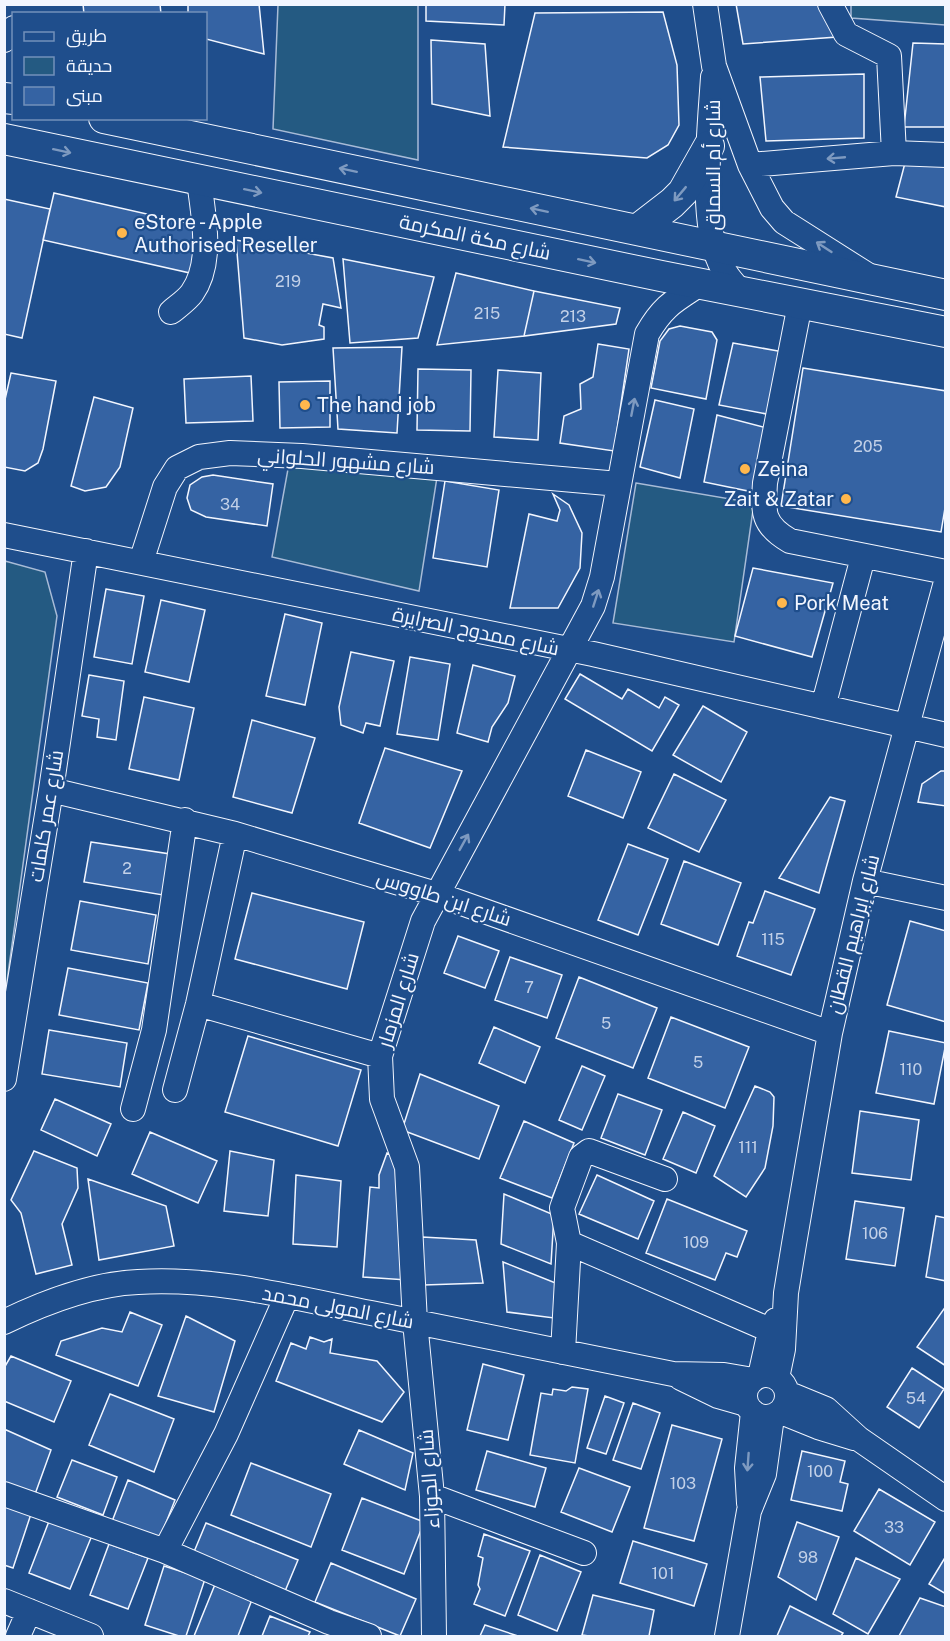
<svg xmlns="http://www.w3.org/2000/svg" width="950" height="1641" font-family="'Public Sans',Cairo,sans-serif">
<rect width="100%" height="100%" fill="#1f4e8c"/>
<path fill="#245a82" stroke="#a8bbd7" stroke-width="1.5" d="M278,5H418V160L273,129Z
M851,5H945V25L851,18Z
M290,458L438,471L419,591L272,557Z
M636,483L754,503L734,642L613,623Z
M5,561L45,572L57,616L5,996Z"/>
<path fill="#3563a3" stroke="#f2f6ff" stroke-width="1.5" d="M83,4H160L161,14H84Z
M188,4H259L264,54L206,39V14H188Z
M426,4H505L504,25L426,21Z
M736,4H832L837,37L743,44Z
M663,12L677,65L679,125L668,145L647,158L503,147L535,13Z
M431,40L485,44L490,116L432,104Z
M913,43L946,44V127H904Z
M864,74V138L766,141L760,77Z
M946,161V207L896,197L905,163Z
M54,193L200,226L190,273L43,240Z
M4,199L50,209L22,338L4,334Z
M236,240L333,258L341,308L323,304L319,325L324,327V339L282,345L244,338Z
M343,259L434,277L418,338L350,343Z
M456,273L534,291L524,336L437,345Z
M534,291L620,308L616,324L524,336Z
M680,326L712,332L717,340L706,399L651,388L660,341L669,329Z
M733,343L784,352L772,415L719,405Z
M598,344L629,349L614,451L560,443L564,416L581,409L580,384L593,377Z
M402,347L397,433L338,429L333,348Z
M803,368L946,391V502L941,532L781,506Z
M418,369L471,370L470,431L417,430Z
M498,370L541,373L538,440L494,437Z
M11,373L56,381L43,449L38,463L25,471L4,467V404Z
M251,376L253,421L186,423L184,379Z
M330,381V427L280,428L279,382Z
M94,397L133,408L120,467L106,487L85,491L71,486Z
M655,400L694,409L680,478L640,467Z
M717,415L767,428L753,492L704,482Z
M213,475L273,484L267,526L206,517L191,510L187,498L190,485L202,477Z
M445,481L499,490L487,567L433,558Z
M553,494L569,505L582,533L580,568L558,608H510L529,514L557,521L560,510Z
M753,568L833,583L812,657L735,636Z
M106,589L144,596L132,664L94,657Z
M161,600L205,610L189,682L145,672Z
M285,614L322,623L305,705L266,696Z
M351,652L394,661L380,726L366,723L363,733L341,725L339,707Z
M410,657L450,664L438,740L397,734Z
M473,665L515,676L508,703L492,727L488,742L457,733Z
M580,674L622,699L628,689L659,708L665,697L679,705L652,751L565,699Z
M89,675L124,681L116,740L97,737L99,719L82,716Z
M144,697L194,708L179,780L129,769Z
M703,706L747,732L721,782L673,755Z
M252,720L315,738L292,813L233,797Z
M385,748L462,771L430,848L359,823Z
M586,750L641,772L623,818L568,796Z
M941,771H946V806L918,802L922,784Z
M674,774L726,800L699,852L648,828Z
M830,797L845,801L819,893L779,878Z
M91,842L170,854L163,895L84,882Z
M628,844L668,859L638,935L598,920Z
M684,861L741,883L718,945L661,924Z
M765,891L815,909L791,975L737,956L749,922L753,923Z
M252,893L364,922L347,989L235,959Z
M80,901L156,915L148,964L71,950Z
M910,921L946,931V1022L887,1005Z
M458,936L499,951L485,988L444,973Z
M510,957L562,975L547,1018L495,1000Z
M68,968L148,983L139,1030L59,1015Z
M579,977L657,1008L633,1068L556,1038Z
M671,1017L749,1047L725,1108L648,1078Z
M494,1027L540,1047L525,1083L479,1063Z
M49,1030L127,1043L120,1087L42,1074Z
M889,1031L946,1043L934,1104L876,1093Z
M248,1036L361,1070L338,1146L225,1112Z
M582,1066L605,1076L582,1130L559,1120Z
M420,1074L499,1106L479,1159L402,1130Z
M755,1086L770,1092L774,1097L773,1126L765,1168L746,1197L714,1176Z
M618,1094L662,1110L645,1155L601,1138Z
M55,1099L111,1124L97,1156L41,1130Z
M860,1111L919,1120L911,1180L852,1173Z
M683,1112L715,1126L696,1173L663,1159Z
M524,1121L574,1143L552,1198L500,1178Z
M150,1132L217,1161L198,1203L132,1174Z
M34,1151L77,1168L78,1188L62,1224L72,1265L36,1274L21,1213L11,1200Z
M230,1151L274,1160L268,1216L224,1211Z
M387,1153L397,1157L407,1280L363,1277L370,1187L379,1188V1175Z
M296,1175L341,1181L337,1247L293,1244Z
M597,1175L654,1201L638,1239L579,1214Z
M88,1179L166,1206L174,1246L99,1260Z
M504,1194L554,1215L551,1264L501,1244Z
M667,1199L747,1231L737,1257L726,1253L715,1280L646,1253Z
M855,1201L904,1208L895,1266L846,1259Z
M936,1216L946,1218V1281L926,1277Z
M422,1237L476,1240L483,1283L424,1285Z
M503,1262L558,1284L554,1318L507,1312Z
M946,1306V1366L917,1347Z
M130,1312L162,1325L138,1386L56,1355L61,1341L102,1328L122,1332Z
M186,1316L235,1341L214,1412L158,1396Z
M310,1337L324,1342L332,1339L330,1353L377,1361L404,1392L382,1422L276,1381L291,1343L306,1349Z
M11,1356L71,1381L54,1422L4,1401V1368Z
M483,1364L524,1375L508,1440L467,1430Z
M912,1368L944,1389L919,1428L887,1407Z
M572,1387L588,1389L575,1463L530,1455L541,1393L552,1395L553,1389L566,1391Z
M110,1394L174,1419L154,1472L89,1445Z
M605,1396L624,1403L606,1454L587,1448Z
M633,1403L660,1413L641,1469L613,1460Z
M672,1425L722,1439L694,1541L644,1528Z
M4,1429L51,1450L34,1497L4,1486Z
M359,1430L413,1453L405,1490L344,1464Z
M487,1451L546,1468L535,1507L476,1490Z
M802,1451L845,1461L840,1482L848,1484L842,1511L791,1500Z
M72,1460L117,1477L103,1515L57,1497Z
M251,1463L331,1494L311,1547L231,1515Z
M579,1468L630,1487L612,1532L561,1512Z
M128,1480L175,1500L158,1543L111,1524Z
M879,1489L935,1522L910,1565L854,1531Z
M362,1498L424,1522L404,1574L342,1550Z
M4,1504L31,1514L13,1568L4,1565Z
M51,1516L93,1533L70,1589L29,1573Z
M797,1522L839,1537L816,1600L778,1577Z
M206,1523L298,1560L283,1596L191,1559Z
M484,1534L530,1551L505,1616L474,1604L480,1589L478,1585L483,1558L478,1556Z
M633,1541L707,1564L694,1606L620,1583Z
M109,1544L148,1558L128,1609L90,1595Z
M540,1555L581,1572L557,1631L518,1615Z
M946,1556V1594L929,1584Z
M856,1558L900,1579L868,1634L833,1614Z
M331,1563L416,1599L400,1636L315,1602Z
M164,1566L205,1579L186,1636H179L145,1625Z
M216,1582L253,1597L238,1636H194Z
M593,1595L654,1610L649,1636H589L582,1635Z
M920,1598L946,1607V1636H899Z
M790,1606L843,1633L841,1636H777Z
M270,1616L310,1632L308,1636H262Z
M485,1625L518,1636H480Z"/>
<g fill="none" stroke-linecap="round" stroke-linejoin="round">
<defs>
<path id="minor" d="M705,4L714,66L750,165L772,208L784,222L866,274
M830,4L846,34L889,56L894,153
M4,40L14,28
M713,77C710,125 700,214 718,258C723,272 732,282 742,293
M750,165L894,153L946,155
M800,304L765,483C763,512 762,525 790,541L946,572
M171,312C178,306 187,300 192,293C214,262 203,215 199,180
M4,535L593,654L946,735
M141,562L165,487L177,468L199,457L230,453L302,456L619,484
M823,707L863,557
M51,790L235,834L436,894L830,1033
M865,881L946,898
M198,1004L380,1056
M4,1079L51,790L86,551
M175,1090L198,1004L235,834
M133,1109L154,1030L185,820
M569,1243L772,1331
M4,1322C45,1302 92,1284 138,1282C216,1277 295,1298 371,1313C472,1334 573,1354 673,1374L724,1375L753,1380
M563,1352L569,1243L562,1208L581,1157L589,1151L665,1179
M745 1396a21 21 0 1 1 42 0a21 21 0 1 1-42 0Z
M760,1376L768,1340L776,1320
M681,1378L718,1396L746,1404
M777,1378L783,1349L786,1293L794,1244L830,1033L865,881L946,582
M787,1393L826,1409L859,1439L946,1499
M781,1412L818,1427L854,1438
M4,1494L165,1551L329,1622L369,1636
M432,1496L584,1553
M749,1503L747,1468L753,1412
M165,1551L226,1434L287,1296
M4,1601L91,1636
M18,1636L29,1611
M434,1636L432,1496L415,1322L407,1167L382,1099L380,1056L423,921L593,606L602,577L647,334C663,306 674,301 700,284
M727,1636L749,1511L764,1474L772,1417"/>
<path id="major" d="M4,98L14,99
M104,118L946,295
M4,139L661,276L946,332
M637,230L672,203L683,192L709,146"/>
</defs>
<use href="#minor" stroke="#f2f6ff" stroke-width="26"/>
<use href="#major" stroke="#f2f6ff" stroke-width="32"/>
<use href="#minor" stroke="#1f4e8c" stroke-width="24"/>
<use href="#major" stroke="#1f4e8c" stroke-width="30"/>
</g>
<defs><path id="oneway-shaft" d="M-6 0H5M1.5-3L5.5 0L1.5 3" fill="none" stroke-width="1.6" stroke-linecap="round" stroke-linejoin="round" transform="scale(1.5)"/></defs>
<g stroke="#7e9ac0">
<use href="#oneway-shaft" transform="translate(62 151) rotate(12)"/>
<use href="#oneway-shaft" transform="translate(836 158) rotate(175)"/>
<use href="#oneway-shaft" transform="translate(348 170) rotate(-168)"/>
<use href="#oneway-shaft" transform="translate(253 191) rotate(12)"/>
<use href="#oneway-shaft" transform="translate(680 194) rotate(130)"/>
<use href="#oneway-shaft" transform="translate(539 210) rotate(-168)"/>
<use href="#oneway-shaft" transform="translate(824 247) rotate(-147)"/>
<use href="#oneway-shaft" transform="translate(587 261) rotate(12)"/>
<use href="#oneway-shaft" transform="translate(633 407) rotate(-79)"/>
<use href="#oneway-shaft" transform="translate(596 598) rotate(-72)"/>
<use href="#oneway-shaft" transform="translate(464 842) rotate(-61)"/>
<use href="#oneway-shaft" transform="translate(748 1462) rotate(94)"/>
</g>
<g fill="#ffb74d" stroke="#1f4e8c" stroke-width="2">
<circle cx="122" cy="233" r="6"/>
<circle cx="305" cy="405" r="6"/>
<circle cx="745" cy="469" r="6"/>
<circle cx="846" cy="499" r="6"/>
<circle cx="782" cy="603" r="6"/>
</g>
<g text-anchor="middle" stroke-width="4.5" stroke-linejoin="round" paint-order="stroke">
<g font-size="16" fill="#c3d1e8">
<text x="288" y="287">219</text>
<text x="487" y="319">215</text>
<text x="573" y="322">213</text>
<text x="868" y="452">205</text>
<text x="230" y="510">34</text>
<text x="127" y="874">2</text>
<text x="773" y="945">115</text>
<text x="529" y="993">7</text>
<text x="606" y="1029">5</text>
<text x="698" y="1068">5</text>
<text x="911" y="1075">110</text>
<text x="748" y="1153">111</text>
<text x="875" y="1239">106</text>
<text x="696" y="1248">109</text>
<text x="916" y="1404">54</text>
<text x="820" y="1477">100</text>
<text x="683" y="1489">103</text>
<text x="894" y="1533">33</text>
<text x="808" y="1563">98</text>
<text x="663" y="1579">101</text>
</g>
<g font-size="20" fill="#f2f6ff" stroke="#1f4e8c">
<text transform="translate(713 165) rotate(-90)" y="7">شارع أم السماق</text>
<text transform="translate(475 237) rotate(12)" y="7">شارع مكة المكرمة</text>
<text transform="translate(346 461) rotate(4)" y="7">شارع مشهور الحلواني</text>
<text transform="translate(476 631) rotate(12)" y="7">شارع ممدوح الصرايرة</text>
<text transform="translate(46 816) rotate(-81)" y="7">شارع عمر كلمات</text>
<text transform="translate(444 898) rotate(18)" y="7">شارع ابن طاووس</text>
<text transform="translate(853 934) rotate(-76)" y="7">شارع إبراهيم القطان</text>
<text transform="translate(398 1000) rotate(-73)" y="7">شارع المزمار</text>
<text transform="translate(338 1307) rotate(11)" y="7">شارع المولى محمد</text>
<text transform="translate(429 1479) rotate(-94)" y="7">شارع الجوزاء</text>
</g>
<g font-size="20" fill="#f2f6ff" stroke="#1f4e8c" text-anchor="start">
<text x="134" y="229">eStore - Apple<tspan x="134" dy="23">Authorised Reseller</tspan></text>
<text x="317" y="412">The hand job</text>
<text x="757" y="476">Zeina</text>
<text x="834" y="506" text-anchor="end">Zait &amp; Zatar</text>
<text x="794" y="610">Pork Meat</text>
</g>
</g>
<rect width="950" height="1641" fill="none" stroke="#f2f6ff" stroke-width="12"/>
<rect x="12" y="12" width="195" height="108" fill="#1f4e8c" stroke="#7391ba" stroke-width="1.5"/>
<rect x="24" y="32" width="30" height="9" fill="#1f4e8c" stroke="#7391ba" stroke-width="1.5"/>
<text x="66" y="42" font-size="18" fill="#f2f6ff">طريق</text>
<rect x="24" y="57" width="30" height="18" fill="#245a82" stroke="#7391ba" stroke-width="1.5"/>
<text x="66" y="72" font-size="18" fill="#f2f6ff">حديقة</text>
<rect x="24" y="87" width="30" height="18" fill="#3563a3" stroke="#7391ba" stroke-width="1.5"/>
<text x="66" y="102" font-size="18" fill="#f2f6ff">مبنى</text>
</svg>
